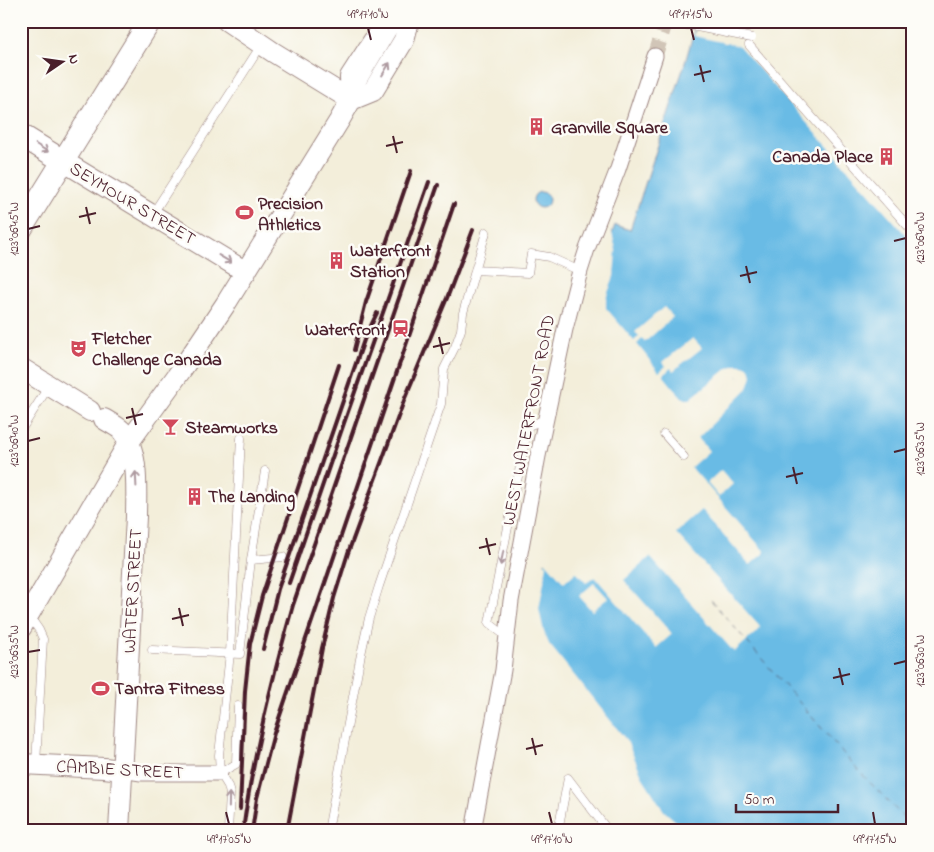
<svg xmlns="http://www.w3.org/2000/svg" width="934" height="852" font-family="'Indie Flower',sans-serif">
<rect width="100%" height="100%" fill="#fdfcf7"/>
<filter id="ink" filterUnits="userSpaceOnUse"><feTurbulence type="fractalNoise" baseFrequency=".02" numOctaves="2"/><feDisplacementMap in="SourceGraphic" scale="10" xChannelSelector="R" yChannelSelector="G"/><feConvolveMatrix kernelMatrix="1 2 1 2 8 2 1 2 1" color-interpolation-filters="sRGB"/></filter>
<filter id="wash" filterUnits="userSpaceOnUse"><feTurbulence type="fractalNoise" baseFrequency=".0096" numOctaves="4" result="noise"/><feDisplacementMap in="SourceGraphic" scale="20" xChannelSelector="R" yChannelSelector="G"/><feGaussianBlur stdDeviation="1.12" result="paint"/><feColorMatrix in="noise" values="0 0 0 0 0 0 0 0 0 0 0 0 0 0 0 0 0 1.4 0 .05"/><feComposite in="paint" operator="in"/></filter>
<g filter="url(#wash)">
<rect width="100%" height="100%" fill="#f3eeda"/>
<path fill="#69bbe5" stroke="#5a6d88" d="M697,21H913V831H673L623,755L589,713L532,619L541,566L698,431L742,386L744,378L732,374L686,410L597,318L606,251L615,225L630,230L684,66Z
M533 200a8 8 0 1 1 16 0a8 8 0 1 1-16 0Z"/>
<path fill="#f3eeda" d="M697,21H913V243L739,46L694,36Z
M611,229L616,250L614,276L606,298V308L634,341L639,336L635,332L664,307L673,317L645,342L642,339L637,344L659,372L666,366L663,362L693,338L702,348L673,371L671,368L663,375L680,396L686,399H690L728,368L735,365H743L750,368L752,375L748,388L698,438L709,451L691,467L765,552L750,565L702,510L676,533L761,628L734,652L650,557L624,580L672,634L656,648L595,577L586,583L576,572L564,583L544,560L696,429L740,385L741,378L737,376L733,377L694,409L686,412H678L595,319L597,295L592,293L590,290Z
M721,470L733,484L719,497L707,483Z
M543,562L547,565L539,609L544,632L549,644L627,741L643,778L664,811L678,823L684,831H669L655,814L641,794L621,756L587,714L567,681L538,643L530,620V595L538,565Z
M594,583L608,598L592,611L579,596Z"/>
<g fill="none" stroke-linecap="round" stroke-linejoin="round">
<path stroke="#55566c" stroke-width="1" stroke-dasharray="6 5" stroke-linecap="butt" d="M711,600L856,768L913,827"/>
</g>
</g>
<g filter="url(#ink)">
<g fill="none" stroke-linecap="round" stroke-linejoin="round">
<path stroke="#d1c5b7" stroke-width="15" stroke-dasharray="15 8" stroke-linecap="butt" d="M655,56L666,21"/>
<defs>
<path id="lane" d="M21,25L24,21
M749,45L913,232
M356,92L393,30
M152,215L262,44
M475,270L528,273L531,254L549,257L580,271
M21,430L49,386
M664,434L684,457
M251,560L283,557
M30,617L39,630L43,639L36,764
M507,637L489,623L528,426L546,419
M152,650L240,654L251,560L265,471
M220,773L236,764L238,706
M228,831L230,794L228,786L220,773L219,755L230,653L241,438
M328,831L360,659L369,618L379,586L441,404L444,369L455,347L461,330L463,313L486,232
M558,831L568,778L606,828L605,831"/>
<path id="street" d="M122,770L141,773H220
M473,831L503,670L511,601L538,456L565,329L580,271L587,249L618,169L655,56"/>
<path id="secondary" d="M227,21L273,52L351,100
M351,100L373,91L404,40L409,21
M63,161L246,272
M21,368L90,411
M104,419C110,423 117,426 121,430C140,451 136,491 136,517L119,831
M21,628L129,442L182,369L225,305L339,121L351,100L350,77L386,21
M21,764L104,768L122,770"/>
<path id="primary" d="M21,135L63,161
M21,229L150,21"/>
</defs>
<use href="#lane" stroke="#9e8682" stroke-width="9"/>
<use href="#street" stroke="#9e8682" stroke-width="17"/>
<use href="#secondary" stroke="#9e8682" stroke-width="22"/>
<use href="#primary" stroke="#9e8682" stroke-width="24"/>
<use href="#lane" stroke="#fff" stroke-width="8"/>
<use href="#street" stroke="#fff" stroke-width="15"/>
<use href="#secondary" stroke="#fff" stroke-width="20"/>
<use href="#primary" stroke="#fff" stroke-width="22"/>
<path stroke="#4a1f2b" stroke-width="4" d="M354,350L366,302L411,171
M289,583L344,423L429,182
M263,649L278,589L364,340L377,313
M240,809L245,691L250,644L262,596L339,365
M243,831C253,754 272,679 293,605L438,185
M252,831L257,798L274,733L454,204
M287,831L322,648L334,598L348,553L405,398L447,298L473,230"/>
<defs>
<path id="lane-bridge" d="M677,23L752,38"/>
</defs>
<use href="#lane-bridge" stroke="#9e8682" stroke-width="9" stroke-linecap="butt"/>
<use href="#lane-bridge" stroke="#fff" stroke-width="8"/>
</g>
<defs><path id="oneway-shaft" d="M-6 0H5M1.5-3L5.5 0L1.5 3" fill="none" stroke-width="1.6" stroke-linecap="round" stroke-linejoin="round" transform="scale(1.25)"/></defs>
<g stroke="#ae9aa0">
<use href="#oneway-shaft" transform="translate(386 69) rotate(-59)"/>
<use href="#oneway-shaft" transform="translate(42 148) rotate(32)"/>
<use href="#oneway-shaft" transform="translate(225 259) rotate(31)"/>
<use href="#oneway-shaft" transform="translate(136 479) rotate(-93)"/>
<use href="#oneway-shaft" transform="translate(502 558) rotate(101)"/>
<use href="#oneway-shaft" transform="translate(229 800) rotate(-89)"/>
</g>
</g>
<path fill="none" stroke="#4a1f2b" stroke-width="2" d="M368,28L371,40M691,28L694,40M700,65L704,82M694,75L711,71M393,136L397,153M386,146L403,142M86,207L90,224M79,217L96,213M28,229L40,226M894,241L906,238M746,266L750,283M740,276L757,272M439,337L443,354M433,347L450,343M132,408L136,425M126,418L143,414M28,441L40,438M894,452L906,449M793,467L797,484M786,477L803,473M486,538L490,555M479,548L496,544M179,608L183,626M172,619L189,615M28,652L40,650M894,664L906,661M839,668L843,685M833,678L850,674M532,738L536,755M526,749L543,745M226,812L229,824M549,812L552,824M873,812L875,824"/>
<defs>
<symbol id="building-bare" viewBox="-9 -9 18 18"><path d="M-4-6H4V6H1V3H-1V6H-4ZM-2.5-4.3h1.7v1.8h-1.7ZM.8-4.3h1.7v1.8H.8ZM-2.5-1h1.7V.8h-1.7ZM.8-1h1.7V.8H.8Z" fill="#d1495b" stroke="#fdfcf7" stroke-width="2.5" paint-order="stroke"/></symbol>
<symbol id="stadium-bare" viewBox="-9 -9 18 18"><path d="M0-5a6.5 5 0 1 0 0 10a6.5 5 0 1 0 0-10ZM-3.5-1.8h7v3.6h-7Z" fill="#d1495b" stroke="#fdfcf7" stroke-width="2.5" paint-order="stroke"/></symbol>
<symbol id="station-bare" viewBox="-9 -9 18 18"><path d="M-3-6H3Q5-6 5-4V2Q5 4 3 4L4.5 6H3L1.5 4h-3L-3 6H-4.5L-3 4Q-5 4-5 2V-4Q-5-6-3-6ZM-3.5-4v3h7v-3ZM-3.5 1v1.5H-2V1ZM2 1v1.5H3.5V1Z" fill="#d1495b" stroke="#fdfcf7" stroke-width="2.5" paint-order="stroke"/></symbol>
<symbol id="theatre-bare" viewBox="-9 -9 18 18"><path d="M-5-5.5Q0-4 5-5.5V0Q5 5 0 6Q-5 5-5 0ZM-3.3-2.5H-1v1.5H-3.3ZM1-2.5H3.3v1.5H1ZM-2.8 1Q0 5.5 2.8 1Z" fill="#d1495b" stroke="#fdfcf7" stroke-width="2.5" paint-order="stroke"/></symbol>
<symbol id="bar-bare" viewBox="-9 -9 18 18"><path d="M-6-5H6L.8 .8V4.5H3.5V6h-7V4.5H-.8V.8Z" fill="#d1495b" stroke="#fdfcf7" stroke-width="2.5" paint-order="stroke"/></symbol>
</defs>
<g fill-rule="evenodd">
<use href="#building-bare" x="524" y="114" width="25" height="25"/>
<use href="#building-bare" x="874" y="144" width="25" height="25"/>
<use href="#stadium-bare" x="232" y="200" width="25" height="25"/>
<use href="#building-bare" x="324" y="248" width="25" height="25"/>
<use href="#station-bare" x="388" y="316" width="25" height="25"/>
<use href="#theatre-bare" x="66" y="336" width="25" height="25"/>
<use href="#bar-bare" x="158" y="414" width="25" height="25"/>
<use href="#building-bare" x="182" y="484" width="25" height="25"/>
<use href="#stadium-bare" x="88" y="676" width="25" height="25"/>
</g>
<g text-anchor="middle" stroke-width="5" stroke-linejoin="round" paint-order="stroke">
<g font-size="18" font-weight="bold" fill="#4a1f2b" stroke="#fdfcf7" text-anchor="start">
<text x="551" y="133">Granville Square</text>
<text x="873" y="162" text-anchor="end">Canada Place</text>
<text x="258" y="209">Precision<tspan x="258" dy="21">Athletics</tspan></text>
<text x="350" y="256">Waterfront<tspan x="350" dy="21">Station</tspan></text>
<text x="386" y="335" text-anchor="end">Waterfront</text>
<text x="92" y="344">Fletcher<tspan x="92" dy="21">Challenge Canada</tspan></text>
<text x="185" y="433">Steamworks</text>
<text x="208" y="502">The Landing</text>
<text x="114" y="694">Tantra Fitness</text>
</g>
<g font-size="18" fill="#4a1f2b" stroke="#fdfcf7">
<text transform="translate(133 203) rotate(31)" y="6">SEYMOUR STREET</text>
<text transform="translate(528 420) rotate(-79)" y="6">WEST WATERFRONT ROAD</text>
<text transform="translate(132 591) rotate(-87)" y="6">WATER STREET</text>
<text transform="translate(120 769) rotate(3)" y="6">CAMBIE STREET</text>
</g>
</g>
<rect width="934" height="852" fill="none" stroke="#fdfcf7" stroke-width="55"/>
<g transform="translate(62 62) rotate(77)" stroke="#fdfcf7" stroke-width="4" paint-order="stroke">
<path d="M0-4L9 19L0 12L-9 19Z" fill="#4a1f2b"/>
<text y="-8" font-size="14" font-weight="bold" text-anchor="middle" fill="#4a1f2b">N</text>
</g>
<path d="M736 804v8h102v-8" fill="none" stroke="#4a1f2b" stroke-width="2.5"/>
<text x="744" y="804" font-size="15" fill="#4a1f2b" stroke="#fdfcf7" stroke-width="4" paint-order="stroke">50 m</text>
<rect x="28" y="28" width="878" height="796" fill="none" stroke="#4a1f2b" stroke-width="2"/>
<g font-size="12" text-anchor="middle" fill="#4a1f2b">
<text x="368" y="18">49°17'10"N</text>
<text x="691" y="18">49°17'15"N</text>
<text transform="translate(14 229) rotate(-90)" y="4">123°06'45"W</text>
<text transform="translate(920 238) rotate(-90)" y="4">123°06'40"W</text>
<text transform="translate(14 441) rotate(-90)" y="4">123°06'40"W</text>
<text transform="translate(920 449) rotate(-90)" y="4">123°06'35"W</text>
<text transform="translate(14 652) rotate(-90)" y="4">123°06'35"W</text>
<text transform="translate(920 661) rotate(-90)" y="4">123°06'30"W</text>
<text x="229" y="843">49°17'05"N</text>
<text x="552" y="843">49°17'10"N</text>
<text x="875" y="843">49°17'15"N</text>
</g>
</svg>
